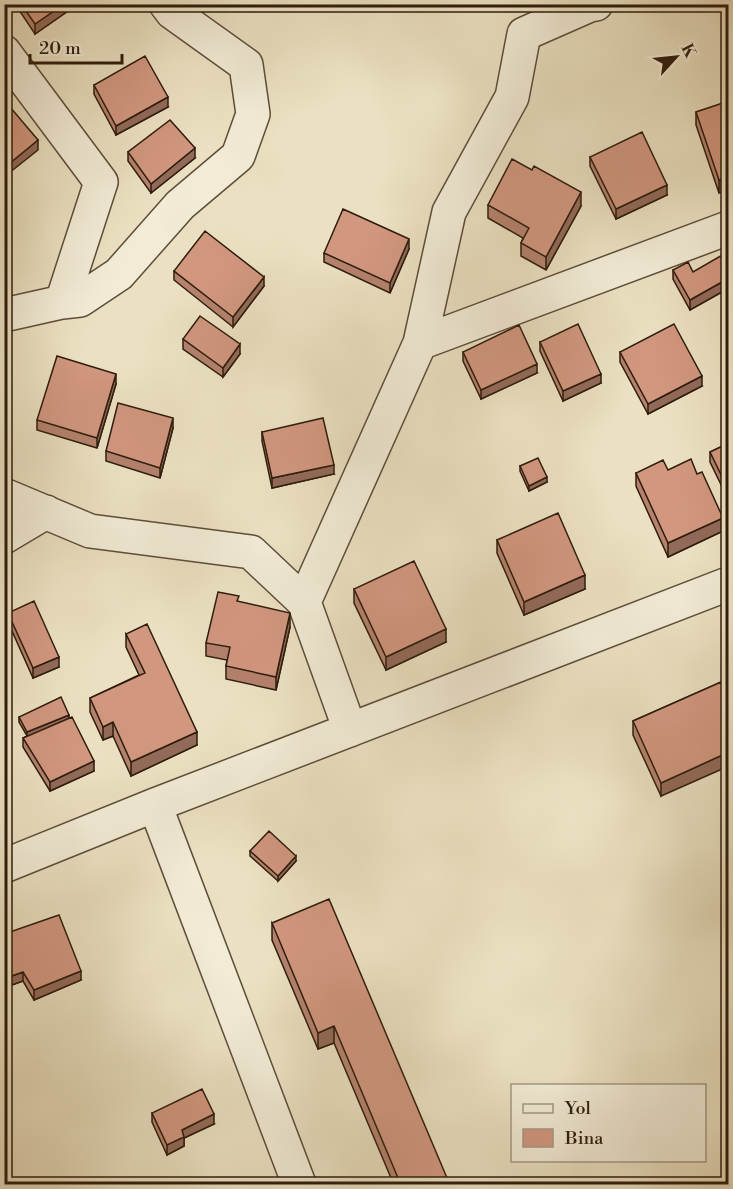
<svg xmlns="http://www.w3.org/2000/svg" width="733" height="1189" font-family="'Libre Bodoni',serif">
<rect width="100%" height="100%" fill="#ebe1c2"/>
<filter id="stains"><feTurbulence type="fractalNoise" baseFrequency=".00333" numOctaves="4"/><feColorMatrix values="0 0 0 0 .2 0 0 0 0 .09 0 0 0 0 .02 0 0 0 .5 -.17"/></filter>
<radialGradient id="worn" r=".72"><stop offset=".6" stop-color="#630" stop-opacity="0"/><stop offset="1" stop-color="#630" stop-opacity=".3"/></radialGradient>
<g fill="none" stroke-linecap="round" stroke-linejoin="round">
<defs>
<path id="street" d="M4,52L101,182L62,302L4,315
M62,302L80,300L119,274L180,205L238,156L253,114L246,65L172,12L166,4
M420,343L449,212L512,97L524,34L590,5L596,4
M4,495L90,531L251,552L304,602L350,730
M4,537L46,512
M304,602L420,343L728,228
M155,805L299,1184
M4,866L155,805L728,584"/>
</defs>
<use href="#street" stroke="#5d4d3a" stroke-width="36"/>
<use href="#street" stroke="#f2ecd7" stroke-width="33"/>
</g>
<path fill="#b4826d" stroke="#2e1c0d" stroke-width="1.5" d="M15,4H78L35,34Z
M94,85L168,107L116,135L94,94Z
M729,101L719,193L696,125V112Z
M128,152L195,158L151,193L128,161Z
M590,157L667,195L616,219L590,166Z
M488,205L581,206L546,270L521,256V243L523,238L488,218Z
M409,249L390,293L324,262V253Z
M729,262V288L690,310L673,279V270L693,272Z
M174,271L264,286L233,327L174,280Z
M183,339L240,354L223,377L183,349Z
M540,342L601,383L563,401L540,351Z
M463,352L537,373L481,399L463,361Z
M620,352L702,386L648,414L620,362Z
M116,384L97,448L37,430V420Z
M173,428L160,478L106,461V451Z
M262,432L334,474L272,488L262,441Z
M729,443V501L710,462V452Z
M520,466L547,482L529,491L520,471Z
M668,470L723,531L668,557L636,486V473Z
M497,540L585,589L524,615L497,553Z
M354,589L446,642L386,670L354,603Z
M8,613L59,667L33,678L8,622Z
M290,627L276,690L226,679V666L227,660L206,656V643Z
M126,634L197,745L131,776L113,736L103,740L90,712V698L139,675L126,647Z
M721,682L661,796L633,735V721Z
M19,717L69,718L94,771L50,791L23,747V738L27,736L19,722Z
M250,851L296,861L278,881L250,856Z
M272,923L450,1185H394L334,1043L318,1049L272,940Z
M4,934L81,980L34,1000L23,981L9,986L4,976Z
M152,1113L214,1124L184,1138V1146L167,1155L152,1122Z"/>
<path fill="#926a59" stroke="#2e1c0d" stroke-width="1.5" d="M64,4H78L35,34V24Z
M168,97V107L116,135V126Z
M38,140V150L4,177V168Z
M195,148V158L151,193V184Z
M729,177V190L719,193V180Z
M667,185V195L616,219V209Z
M581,192V206L546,270V257Z
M409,239V249L390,293V283Z
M264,277V286L233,327V317Z
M729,278V288L690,310V300Z
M240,344V354L223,377V368Z
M537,364V373L481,399V390Z
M116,374V384L97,448V438Z
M601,374V383L563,401V391Z
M702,376V386L648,414V404Z
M173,418V428L160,478V468Z
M334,465V474L272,488V478Z
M547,477V482L529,491V486Z
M723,518V531L668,557V543Z
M585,575V589L524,615V602Z
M290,613V627L276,690V677Z
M446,629V642L386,670V657Z
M59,657V667L33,678V668Z
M69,715V720L27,737V732Z
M113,722V736L103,740V727Z
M197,732V745L131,776V762Z
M729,752V766L661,796V783Z
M94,761V771L50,791V782Z
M296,856V861L278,881V876Z
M81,971V980L34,1000V990Z
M23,972V981L9,986V977Z
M334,1026V1043L318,1049V1033Z
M214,1114V1124L184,1138V1146L167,1155V1145L182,1130Z"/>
<path fill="#d1977f" stroke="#2e1c0d" stroke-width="1.5" d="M21,4H64L35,24Z
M145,56L168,97L116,126L94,85Z
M729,101V177L719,180L696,112Z
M10,107L38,140L4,168V111Z
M170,120L195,148L151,184L128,152Z
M642,132L667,185L616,209L590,157Z
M512,159L532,170L534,166L581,192L546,257L521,243L529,228L488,205Z
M343,209L409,239L390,283L324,253Z
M205,231L264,277L233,317L174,271Z
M724,254L729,262V278L690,300L673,270L688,262L693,272Z
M200,316L240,344L223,368L183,339Z
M578,324L601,374L563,391L540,342Z
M674,324L702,376L648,404L620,352Z
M519,325L537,364L481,390L463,352Z
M57,356L116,374L97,438L37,420Z
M118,403L173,418L160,468L106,451Z
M323,418L334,465L272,478L262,432Z
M729,443V491L710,452Z
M538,458L547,477L529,486L520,466Z
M691,459L697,474L702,472L723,518L668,543L636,473L663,460L668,470Z
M558,513L585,575L524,602L497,540Z
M414,561L446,629L386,657L354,589Z
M218,592L239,596L237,601L290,613L276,677L226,666L230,647L206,643Z
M34,601L59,657L33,668L8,613Z
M147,624L197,732L131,762L113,722L103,727L90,698L145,673L126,634Z
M721,682L729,698V752L661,783L633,721Z
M61,697L69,715L27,732L19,717Z
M72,717L94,761L50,782L23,738Z
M269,831L296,856L278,876L250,851Z
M329,899L450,1185H401L334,1026L318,1033L272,923Z
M59,915L81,971L34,990L23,972L9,977L4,966V934Z
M202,1089L214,1114L182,1130L184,1137L167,1145L152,1113Z"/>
<rect width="733" height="1189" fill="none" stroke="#ebe1c2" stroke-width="24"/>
<rect x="6" y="6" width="721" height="1177" fill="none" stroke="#2e1c0d" stroke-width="3"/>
<rect x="12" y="12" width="709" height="1165" fill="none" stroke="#2e1c0d" stroke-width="1.5"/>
<rect x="511" y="1084" width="195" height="78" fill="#f2ecd7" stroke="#a49986" stroke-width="1.5"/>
<rect x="523" y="1104" width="30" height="9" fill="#f2ecd7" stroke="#a49986" stroke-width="1.5"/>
<text x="565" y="1114" font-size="18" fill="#2e1c0d">Yol</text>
<rect x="523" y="1129" width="30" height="18" fill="#d1977f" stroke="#a49986" stroke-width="1.5"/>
<text x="565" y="1144" font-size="18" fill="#2e1c0d">Bina</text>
<g transform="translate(676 57) rotate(63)" stroke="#f2ecd7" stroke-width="4.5" paint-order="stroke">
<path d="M0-4.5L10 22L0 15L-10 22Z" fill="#2e1c0d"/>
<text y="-9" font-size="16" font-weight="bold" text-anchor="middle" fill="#2e1c0d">K</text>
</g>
<path d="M30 54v9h92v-9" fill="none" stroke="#2e1c0d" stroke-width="3"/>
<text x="39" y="54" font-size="18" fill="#2e1c0d" stroke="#f2ecd7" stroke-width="4.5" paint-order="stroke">20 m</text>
<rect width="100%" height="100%" filter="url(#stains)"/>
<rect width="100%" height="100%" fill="url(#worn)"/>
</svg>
